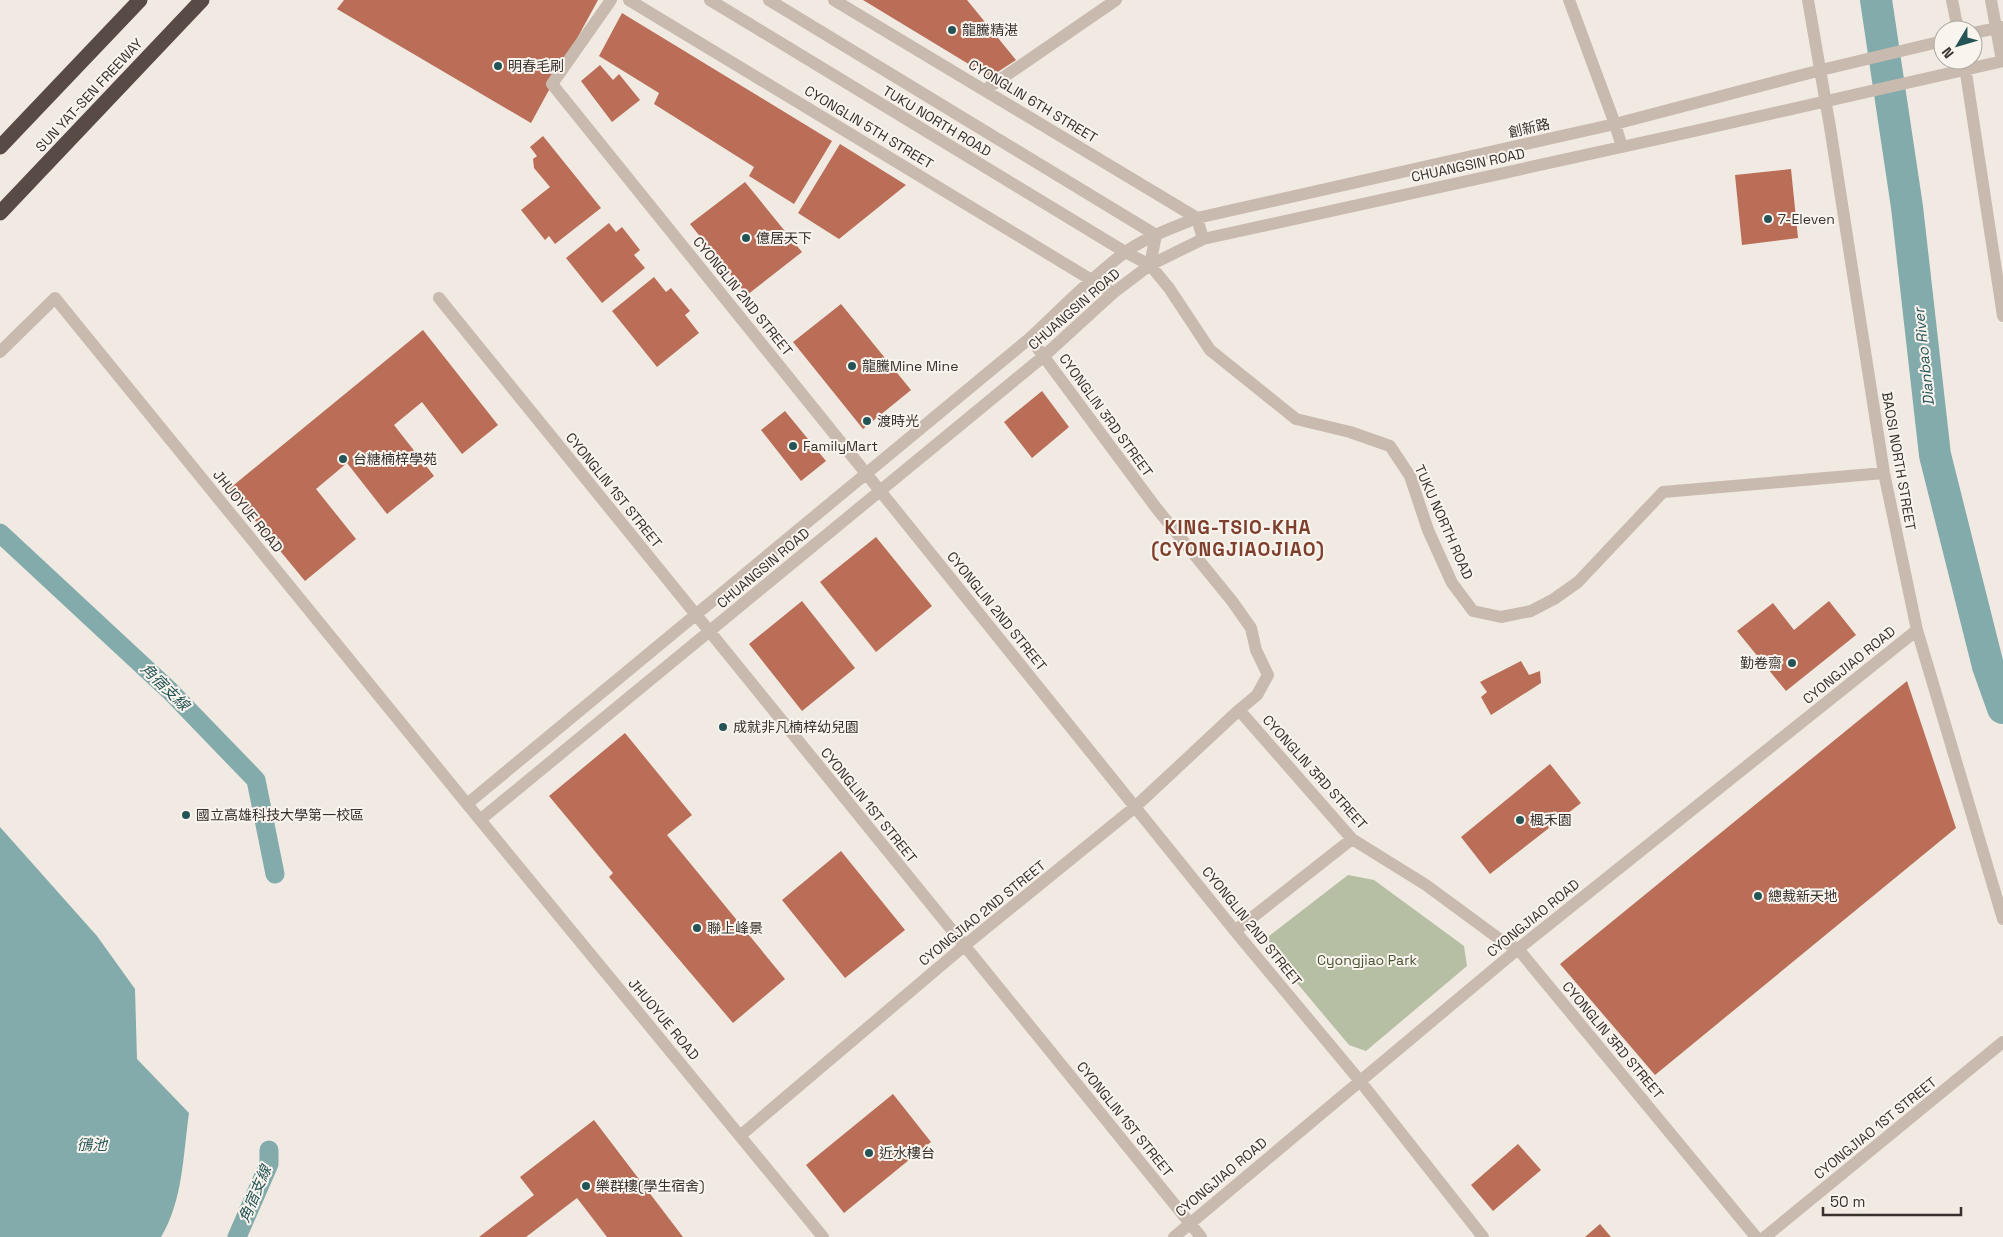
<svg xmlns="http://www.w3.org/2000/svg" width="2003" height="1237" font-family="'Space Grotesk','Noto Sans TC',sans-serif">
<rect width="100%" height="100%" fill="#f1eae2"/>
<path fill="#b6bfa3" d="M1348,875L1374,880L1464,946L1467,966L1366,1051L1349,1045L1270,951L1269,936Z"/>
<path fill="#84abac" d="M0,827L97,936L135,989L137,1059L189,1113C183,1155 183,1201 161,1237H0Z"/>
<g fill="none" stroke-linecap="round" stroke-linejoin="round">
<path stroke="#84abac" stroke-width="19" d="M0,533L170,691L256,780L275,874
M237,1237L269,1164V1150"/>
<path stroke="#84abac" stroke-width="32" d="M1876,0L1907,207L1935,455L1988,666L2003,708"/>
</g>
<path fill="#ba6d57" d="M344,0H598L531,123L337,9Z
M863,0H967L1016,60L990,77Z
M622,13L832,141L794,204L749,176L754,167L654,104L659,93L599,56Z
M600,65L613,80L619,74L640,100L612,122L581,81Z
M543,136L601,208L555,244L549,236L545,240L521,210L550,187L534,168L533,159L537,156L530,147Z
M840,144L906,185L839,239L798,213Z
M1791,169L1798,238L1742,245L1735,175Z
M745,182L802,252L747,295L690,224Z
M609,223L616,232L622,227L640,250L634,255L645,268L602,303L566,258Z
M654,277L666,292L671,288L690,311L685,315L699,333L657,367L612,311Z
M841,304L911,390L863,429L793,342Z
M423,330L498,425L462,454L422,402L394,425L434,476L387,514L347,463L316,489L356,539L305,581L229,489Z
M1042,391L1069,427L1032,458L1004,422Z
M785,411L826,461L801,481L761,430Z
M876,537L932,606L876,652L820,582Z
M802,601L855,668L802,711L749,644Z
M1829,601L1856,635L1786,691L1737,631L1773,603L1794,630Z
M1521,661L1529,675L1540,671L1541,683L1491,715L1481,697L1487,692L1480,682Z
M1907,681L1956,828L1655,1075L1560,964Z
M625,733L692,815L667,835L785,979L733,1023L609,877L613,873L549,796Z
M1550,764L1581,803L1490,874L1461,837Z
M841,851L905,930L845,978L782,900Z
M893,1094L931,1142L844,1213L806,1165Z
M594,1120L683,1237H607L577,1198L526,1237H479L534,1195L520,1177Z
M1518,1144L1541,1170L1493,1211L1471,1185Z
M1600,1224L1611,1237H1585Z"/>
<g fill="none" stroke-linecap="round" stroke-linejoin="round">
<path stroke="#c9baaf" stroke-width="12" d="M611,0L552,84L1235,931L1360,1081L1483,1237
M629,0L1113,293
M710,0L1125,252L1150,265L1169,288L1210,350L1296,419L1350,432L1390,446L1410,476L1428,530L1452,583L1473,611L1501,617L1531,611L1554,599L1578,582L1663,492L1884,473
M769,0L1156,235L1150,265
M834,0L1197,218L1203,239
M1569,0L1615,124L1622,147
M1808,0L1830,127L1884,473L1917,630L2003,919
M1952,0L1958,30
M1991,0L2002,61
M1973,33L2003,27
M1964,60L2003,316
M985,90L1116,0
M439,298L1201,1237
M1030,338L1157,509L1232,601L1251,628L1256,650L1268,675L1257,695L1239,710L1352,839L1426,885L1498,938L1518,949L1756,1237
M0,352L55,298L467,804L823,1237
M467,804L1030,338C1061,309 1091,278 1124,253C1146,237 1172,228 1197,218L1615,124L1821,70L1943,41
M480,820L1044,356L1113,293L1150,265L1203,239L1690,132L2003,61
M1235,931L1352,839
M741,1135L964,946L1135,807L1239,710
M1174,1237L1518,949L1917,630
M1765,1237L2003,1042"/>
<path stroke="#584a44" stroke-width="15" d="M0,147L140,0
M0,213L202,0"/>
</g>
<g fill="#255456" stroke="#f9f4ee" stroke-width="2">
<circle cx="952" cy="30" r="5"/>
<circle cx="498" cy="66" r="5"/>
<circle cx="1768" cy="219" r="5"/>
<circle cx="746" cy="238" r="5"/>
<circle cx="852" cy="366" r="5"/>
<circle cx="867" cy="421" r="5"/>
<circle cx="793" cy="446" r="5"/>
<circle cx="343" cy="459" r="5"/>
<circle cx="1792" cy="663" r="5"/>
<circle cx="723" cy="727" r="5"/>
<circle cx="186" cy="815" r="5"/>
<circle cx="1520" cy="820" r="5"/>
<circle cx="1758" cy="896" r="5"/>
<circle cx="697" cy="928" r="5"/>
<circle cx="869" cy="1153" r="5"/>
<circle cx="586" cy="1186" r="5"/>
</g>
<g text-anchor="middle" stroke-width="4" stroke-linejoin="round" paint-order="stroke">
<g font-size="14" fill="#38302c" stroke="#f9f4ee" text-anchor="start">
<text x="962" y="35">龍騰精湛</text>
<text x="508" y="71">明春毛刷</text>
<text x="1778" y="224">7-Eleven</text>
<text x="756" y="243">億居天下</text>
<text x="862" y="371">龍騰Mine Mine</text>
<text x="877" y="426">渡時光</text>
<text x="803" y="451">FamilyMart</text>
<text x="353" y="464">台糖楠梓學苑</text>
<text x="1782" y="668" text-anchor="end">勤卷齋</text>
<text x="733" y="732">成就非凡楠梓幼兒園</text>
<text x="196" y="820">國立高雄科技大學第一校區</text>
<text x="1530" y="825">楓禾園</text>
<text x="1768" y="901">總裁新天地</text>
<text x="707" y="933">聯上峰景</text>
<text x="879" y="1158">近水樓台</text>
<text x="596" y="1191">樂群樓(學生宿舍)</text>
</g>
<g font-size="14" fill="#38302c" stroke="#f9f4ee">
<text transform="translate(89 95) rotate(-47)" y="5">SUN YAT-SEN FREEWAY</text>
<text transform="translate(1033 101) rotate(31)" y="5">CYONGLIN 6TH STREET</text>
<text transform="translate(937 121) rotate(31)" y="5">TUKU NORTH ROAD</text>
<text transform="translate(869 127) rotate(31)" y="5">CYONGLIN 5TH STREET</text>
<text transform="translate(1529 128) rotate(-13)" y="5">創新路</text>
<text transform="translate(1468 165) rotate(-12)" y="5">CHUANGSIN ROAD</text>
<text transform="translate(743 296) rotate(51)" y="5">CYONGLIN 2ND STREET</text>
<text transform="translate(1074 309) rotate(-41)" y="5">CHUANGSIN ROAD</text>
<text transform="translate(1106 415) rotate(54)" y="5">CYONGLIN 3RD STREET</text>
<text transform="translate(1899 461) rotate(80)" y="5">BAOSI NORTH STREET</text>
<text transform="translate(614 490) rotate(51)" y="5">CYONGLIN 1ST STREET</text>
<text transform="translate(248 511) rotate(51)" y="5">JHUOYUE ROAD</text>
<text transform="translate(1444 522) rotate(66)" y="5">TUKU NORTH ROAD</text>
<text transform="translate(763 568) rotate(-40)" y="5">CHUANGSIN ROAD</text>
<text transform="translate(997 611) rotate(51)" y="5">CYONGLIN 2ND STREET</text>
<text transform="translate(1849 665) rotate(-39)" y="5">CYONGJIAO ROAD</text>
<text transform="translate(1315 772) rotate(48)" y="5">CYONGLIN 3RD STREET</text>
<text transform="translate(869 805) rotate(51)" y="5">CYONGLIN 1ST STREET</text>
<text transform="translate(982 913) rotate(-39)" y="5">CYONGJIAO 2ND STREET</text>
<text transform="translate(1533 918) rotate(-39)" y="5">CYONGJIAO ROAD</text>
<text transform="translate(1252 926) rotate(51)" y="5">CYONGLIN 2ND STREET</text>
<text transform="translate(664 1019) rotate(50)" y="5">JHUOYUE ROAD</text>
<text transform="translate(1613 1040) rotate(50)" y="5">CYONGLIN 3RD STREET</text>
<text transform="translate(1125 1119) rotate(51)" y="5">CYONGLIN 1ST STREET</text>
<text transform="translate(1875 1128) rotate(-39)" y="5">CYONGJIAO 1ST STREET</text>
<text transform="translate(1221 1177) rotate(-40)" y="5">CYONGJIAO ROAD</text>
</g>
<g font-size="14" fill="#485432" stroke="#f9f4ee">
<text x="1367" y="965">Cyongjiao Park</text>
</g>
<g font-size="15" font-style="italic" fill="#255456" stroke="#f9f4ee">
<text transform="translate(1924 357) rotate(-96)" y="5">Dianbao River</text>
<text transform="translate(165 687) rotate(44)" y="5">角宿支線</text>
<text x="92" y="1150">鴴池</text>
<text transform="translate(255 1194) rotate(-67)" y="5">角宿支線</text>
</g>
<g font-size="19" font-weight="bold" letter-spacing="1" fill="#7f3f2d" stroke="#f9f4ee">
<text x="1238" y="534">KING-TSIO-KHA<tspan x="1238" dy="22">(CYONGJIAOJIAO)</tspan></text>
</g>
</g>
<g transform="translate(1958 45) rotate(232)"><circle r="24" fill="#f9f4ee" stroke="#aca6a0"/>
<path d="M0-4L9 19L0 12L-9 19Z" fill="#255456"/>
<text y="-8" font-size="14" font-weight="bold" text-anchor="middle" fill="#38302c">N</text>
</g>
<path d="M1823 1207v8h138v-8" fill="none" stroke="#38302c" stroke-width="2.5"/>
<text x="1830" y="1207" font-size="15" fill="#38302c" stroke="#f9f4ee" stroke-width="4" paint-order="stroke">50 m</text>
</svg>
